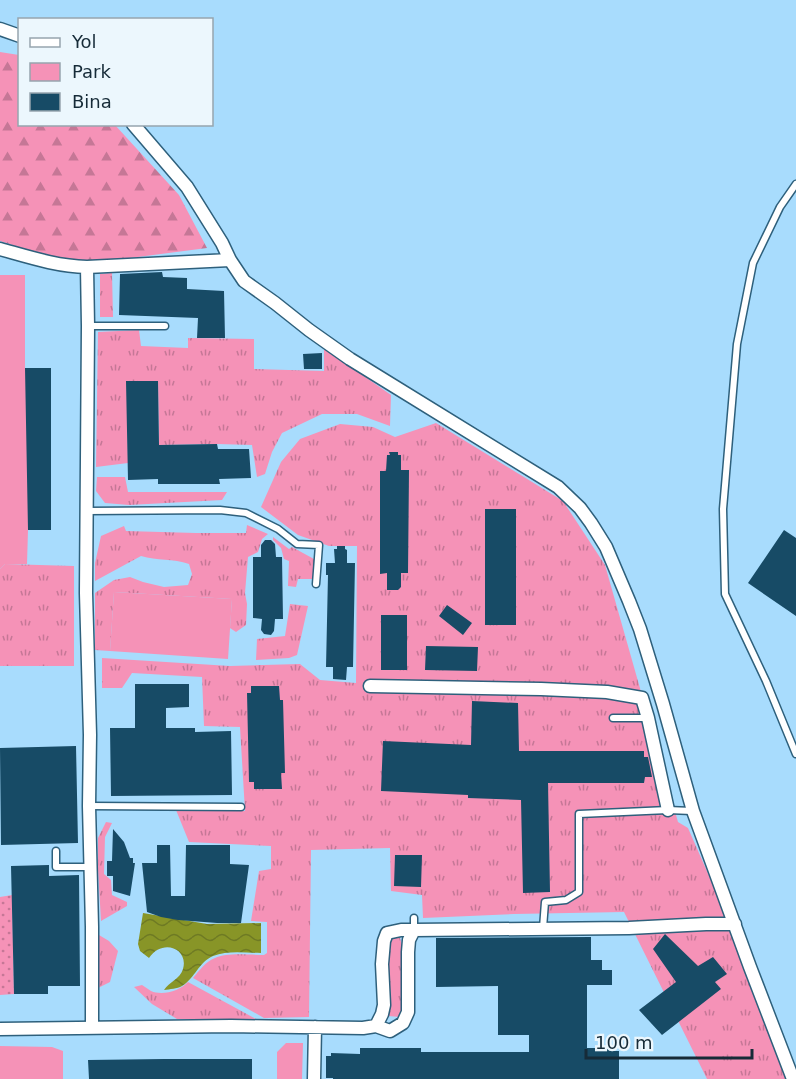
<svg xmlns="http://www.w3.org/2000/svg" width="796" height="1079" font-family="'DejaVu Sans',sans-serif">
<defs>
<pattern id="grass-tufts" width="24" height="20" patternUnits="userSpaceOnUse" patternTransform="scale(1.5)"><rect width="24" height="20" fill="#f592b7"/><path d="M3 7l-1-3M5 7V3M7 7l1-3M15 17l-1-3M17 17v-4M19 17l1-3" fill="none" stroke="#c57796"/></pattern>
<pattern id="forest-firs" width="22" height="20" patternUnits="userSpaceOnUse" patternTransform="scale(1.5)"><rect width="22" height="20" fill="#f592b7"/><path d="M5 1l3.5 6h-7zM16 11l3.5 6h-7z" fill="#c57796"/></pattern>
<pattern id="garden-dots" width="8" height="8" patternUnits="userSpaceOnUse" patternTransform="scale(1.5)"><rect width="8" height="8" fill="#f592b7"/><path d="M2 2h.1M6 6h.1" fill="none" stroke="#c57796" stroke-width="1.8" stroke-linecap="round"/></pattern>
<pattern id="water-waves" width="16" height="10" patternUnits="userSpaceOnUse" patternTransform="scale(1.5)"><rect width="16" height="10" fill="#889527"/><path d="M0 5q4-4 8 0t8 0" fill="none" stroke="#6e7a23"/></pattern>
</defs>
<rect width="100%" height="100%" fill="#a8dcfd"/>
<path fill="url(#grass-tufts)" d="M112,273L113,317H100V274Z
M139,330L141,346L188,348V338L254,339V369L324,371V348L391,395L390,426L357,414H322L282,433L272,452L265,474L257,477L252,445L217,444L159,445L158,381H127L128,463L96,467L98,332Z
M436,423L563,501L605,565L678,822L688,828L724,910L789,1079H707L624,912L514,914L423,918L422,895L391,891L390,848L311,850L309,1017L264,1018L193,978C199,971 206,961 215,958C227,952 250,955 264,955L267,953V922L251,921L259,871L271,869V846L189,842L176,810L245,811L240,727L204,726L202,677L132,673L122,688H102V658L230,666L300,664L320,680L356,683L357,546H329L298,535L261,507L281,462L300,439L340,424L373,427L395,437Z
M97,477H125L128,492H227L222,500L129,505L105,503L96,491Z
M247,525L268,534L262,539L258,552L248,557L245,593L247,604L246,625L236,632L230,628L232,599L114,592L110,651L95,650V593L114,580L130,577L143,582L164,587L188,585L192,574L189,564C173,558 157,561 141,556L95,581V563L101,536L124,526L126,531L196,533H246Z
M273,537L289,549L292,547L314,559V579H298L296,587L288,586L289,561L284,559L281,548L273,540Z
M5,564L74,566V666H0V569Z
M290,604L308,606L297,655L289,658L256,660L257,639L285,636Z
M106,822L112,823L105,837L104,874L111,880L112,895L127,902V906L101,921L98,869V838Z
M99,935L109,941L118,951L110,982L98,988Z
M395,936L400,938L402,945L403,1013L400,1017L388,1016V947L390,941Z
M188,982L256,1019H177L152,1004L134,987L142,985C145,987 148,989 151,991C162,996 180,991 188,982Z"/>
<path fill="url(#forest-firs)" d="M0,52L19,55L20,124L115,125L179,195L207,248L84,264L34,252L0,241Z"/>
<path fill="#f592b7" d="M0,275H25V368H51V530H28L27,564H5L0,569Z
M114,592L232,599L228,659L110,651Z
M286,1043H303L302,1079H277V1052Z
M0,1046L52,1047L63,1051V1079H0Z"/>
<path fill="url(#garden-dots)" d="M12,895L14,994L0,995V897Z"/>
<path fill="url(#water-waves)" d="M143,913L207,924L261,923V953C246,953 228,950 213,956C199,962 195,978 182,986C177,989 170,989 164,990C169,982 180,979 183,969C189,948 162,938 149,958L140,951L138,944Z"/>
<path fill="#174b66" d="M162,272L163,277L187,278V289L224,291L225,338H197L198,318L119,315L120,274Z
M322,353V369H304L303,354Z
M25,368H51V530H28Z
M126,381H158L159,445L217,444L218,449H249L251,478L219,479L220,484H158V479L128,480Z
M389,452H398V455H401V470H409L408,573H401V587L398,590H387V573L380,574V471H386L387,455H390Z
M485,509H516V625H485Z
M784,530L796,538V616L748,583Z
M265,540H271L275,544L276,557H282L283,619H275L274,631L271,635L264,634L261,630L262,619L253,618V557H261V545Z
M337,546H345V549L347,550V563H355L353,667H347L346,680L333,679V667H326L328,575H326V563H335L334,549H337Z
M447,605L472,623L463,635L439,616Z
M381,615H407V670H381Z
M426,646L478,647L477,671L425,670Z
M135,684H189V707L166,708V728H195V732L231,731L232,795L111,796L110,728H135Z
M251,686H279L280,700H283L285,773H281L282,789H254V782H249L247,693H251Z
M472,701L518,703L519,751H644V757H648L652,777H645L644,783H548L550,892L523,893L521,800L468,798V795L381,791L383,741L471,745Z
M76,746L78,843L1,845L0,748Z
M113,829L124,842L130,858H133V863H135L130,896L113,891V876H107V861H112Z
M157,845H170L171,896H185L186,845H230V864L249,865L241,923H217L178,920L161,917L147,912L142,863H157Z
M395,855H422L421,887L394,886Z
M49,865V876L79,875L80,986H48V994H14L11,866Z
M665,934L698,966L713,957L727,974L715,982L721,989L662,1035L639,1010L676,982L653,949Z
M591,937V960H602V970H612V985H587V1048H611V1051H619V1079H333V1078H326V1056H331V1053L360,1054V1048H421V1052H529V1035H498V986L436,987V938Z
M164,1059H252V1079H89L88,1060Z"/>
<g fill="none" stroke-linecap="round" stroke-linejoin="round">
<defs>
<path id="lane" d="M796,184L780,207L753,263L737,344L723,509L725,594L766,681L796,754
M88,326H165
M87,511L220,510L246,513L278,529L297,544L319,545L316,584
M613,718H647
M89,806L241,807
M56,851V867H90
M414,918V930
M543,928L545,902L566,900L579,892V814L668,810L692,811"/>
<path id="street" d="M0,29L20,36
M133,124L187,187L222,243L230,260L244,281L275,303L309,330L350,359L558,487L580,508L591,523L606,547L629,601L640,629L663,704L693,811L750,967L793,1079
M0,249C29,257 56,266 87,267L230,260
M87,267L88,326L86,593L90,735L89,806L92,927V1028
M370,686L541,689L607,692L642,698L648,718L668,810
M376,1026L382,1014L384,1005L382,964L384,941L387,933L401,930H414
M0,1029L231,1026L363,1028L376,1026L390,1031L403,1023L408,1012V952L409,940L414,930L629,928L706,924H735
M314,1079L315,1027"/>
</defs>
<use href="#lane" stroke="#2e607c" stroke-width="9"/>
<use href="#street" stroke="#2e607c" stroke-width="15"/>
<use href="#lane" stroke="#fff" stroke-width="6"/>
<use href="#street" stroke="#fff" stroke-width="12"/>
</g>
<rect x="18" y="18" width="195" height="108" fill="#ecf7fd" stroke="#96a5ae" stroke-width="1.5"/>
<rect x="30" y="38" width="30" height="9" fill="#ffffff" stroke="#96a5ae" stroke-width="1.5"/>
<text x="72" y="48" font-size="18" fill="#162b38">Yol</text>
<rect x="30" y="63" width="30" height="18" fill="#f592b7" stroke="#96a5ae" stroke-width="1.5"/>
<text x="72" y="78" font-size="18" fill="#162b38">Park</text>
<rect x="30" y="93" width="30" height="18" fill="#174b66" stroke="#96a5ae" stroke-width="1.5"/>
<text x="72" y="108" font-size="18" fill="#162b38">Bina</text>
<path d="M586 1049v9h166v-9" fill="none" stroke="#162b38" stroke-width="3"/>
<text x="595" y="1049" font-size="18" fill="#162b38" stroke="#ecf7fd" stroke-width="4.5" paint-order="stroke">100 m</text>
</svg>
